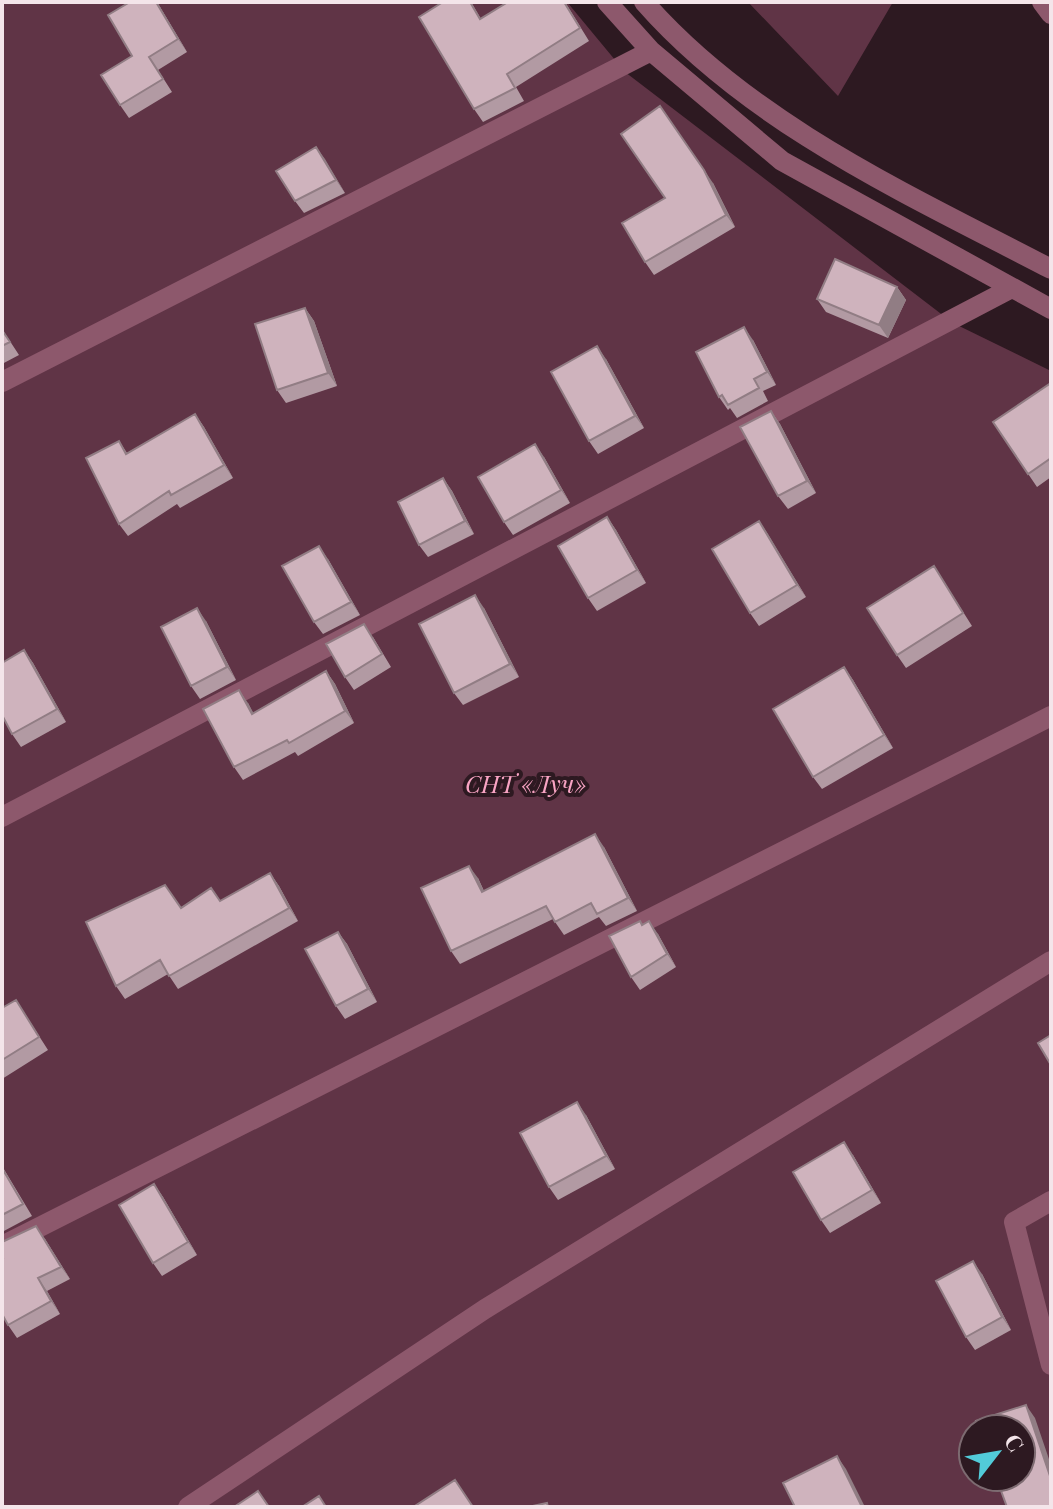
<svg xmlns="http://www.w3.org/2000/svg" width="1053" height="1509" font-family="'Playfair Display',serif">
<rect width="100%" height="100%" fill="#2d1921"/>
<path fill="#603446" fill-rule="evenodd" d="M2,2H567L625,72L953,323L1051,371V1507H2ZM973,1429H1021V1477H973Z
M748,2H893L838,96Z"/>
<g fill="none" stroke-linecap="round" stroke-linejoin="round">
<path stroke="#8d586c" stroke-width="20" d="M607,2L651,51L782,161L1051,309
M644,2C751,124 909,195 1051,269
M1042,2L1051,14
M2,382L651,51
M2,817L1010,289
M1051,1201L1014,1222L1051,1365
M2,1246L1051,716
M188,1507L485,1309L1051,961"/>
</g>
<path fill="#b29aa3" d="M157,2L187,52L158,70L172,92L129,118L120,105L132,56Z
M443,2H471L481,19L508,2H565L589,41L516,87L524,101L483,122L474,109Z
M316,147L345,193L304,213L295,201Z
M713,183L735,227L654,275L645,262Z
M897,287L906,300L888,338L826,312L817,299Z
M305,308L314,321L337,386L286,403L277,390Z
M2,329L19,355L2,364Z
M753,340L776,385L763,391L768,401L737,418L730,408L728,410L719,397Z
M606,359L644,428L598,454L589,441Z
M1051,383V477L1037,487L993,422Z
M771,411L780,424L816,493L788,509L778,496Z
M195,414L204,427L233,478L180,508L177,504L128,536L119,524V441L127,453Z
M544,457L570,503L513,535L504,522Z
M443,478L452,491L474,534L428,557L419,545Z
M607,517L616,530L646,583L597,611L588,598Z
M759,521L806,597L759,626L750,613Z
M328,559L360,615L323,634L314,622Z
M934,566L972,626L906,668L897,655Z
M484,608L519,677L463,705L454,693Z
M206,621L236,680L200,699L191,686Z
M373,637L391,667L354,690L345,677Z
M24,650L33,663L66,722L21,747L12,734Z
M844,667L853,680L893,748L822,789L813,777Z
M326,671L335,684L354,723L298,756L295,752L243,780L234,767L248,703L253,713Z
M604,847L637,911L606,926L599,917L564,935L553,919L460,964L451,951L478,878L484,891Z
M270,873L279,886L298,921L178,989L168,974L125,999L116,986L181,908L220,901Z
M642,925L658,934L676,967L640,990L631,977Z
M338,932L347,944L377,1002L345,1019L336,1006Z
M16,1000L48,1050L2,1079V1008Z
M586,1115L615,1169L558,1200L549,1187Z
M853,1155L881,1203L830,1233L821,1220Z
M2,1166L32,1216L2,1232Z
M154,1184L163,1197L197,1255L162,1276L153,1263Z
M45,1239L70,1279L47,1291L60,1314L17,1338L8,1325Z
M982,1274L1011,1330L975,1350L966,1337Z"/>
<path fill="#917d84" d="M156,2H157L187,52L178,39Z
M660,106L713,183L735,227L726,215Z
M316,147L325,159L345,193L336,180Z
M897,287L906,300L888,338L879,325Z
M305,308L314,321L337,386L328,373Z
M744,327L753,340L776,385L767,372Z
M597,346L606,359L644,428L635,416Z
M771,411L780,424L816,493L807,481Z
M195,414L204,427L233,478L224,465Z
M535,444L544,457L570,503L561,490Z
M443,478L452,491L474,534L465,521Z
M607,517L616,530L646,583L637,570Z
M759,521L768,534L806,597L797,585Z
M319,546L328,559L360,615L351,602Z
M475,595L484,608L519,677L510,664Z
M197,608L206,621L236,680L227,667Z
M24,650L33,663L66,722L57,709Z
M844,667L853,680L893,748L884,735Z
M326,671L335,684L354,723L345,711Z
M239,690L248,703L261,727L252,714Z
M595,834L604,847L637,911L628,898Z
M469,866L478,878L490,905L482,892Z
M270,873L279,886L298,921L289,908Z
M649,921L658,934L676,967L667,954Z
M338,932L347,944L377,1002L368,989Z
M577,1102L586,1115L615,1169L606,1156Z
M844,1142L853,1155L881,1203L872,1190Z
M154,1184L163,1197L197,1255L188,1242Z
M36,1226L45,1239L70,1279L61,1267Z
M973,1261L982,1274L1011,1330L1002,1317Z
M38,1278L47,1291L60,1314L51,1301Z
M1026,1405L1035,1418L1051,1465V1479Z
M837,1456L846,1469L865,1507H862Z"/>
<path fill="#cfb3bd" stroke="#917d84" stroke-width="2" d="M130,2H156L178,39L149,57L163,79L120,105L101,75L132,56L108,15Z
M443,2H470L480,19L508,2H564L580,28L507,74L515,88L474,109L419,17Z
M660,106L704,170L726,215L645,262L622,223L665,198L621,134Z
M316,147L336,180L295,201L276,171Z
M835,259L897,287L879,325L817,299Z
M305,308L328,373L277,390L255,324Z
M744,327L767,372L754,379L759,388L728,405L722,395L719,397L696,352Z
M2,330L10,342L2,346Z
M597,346L635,416L589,441L551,372Z
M1051,383V458L1028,474L993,422Z
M771,411L807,481L778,496L740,427Z
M195,414L224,465L171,495L169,491L119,524L86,458L119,441L126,454Z
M535,444L561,490L504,522L478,477Z
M443,478L465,521L419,545L398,502Z
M607,517L637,570L588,598L558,546Z
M759,521L797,585L750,613L712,549Z
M319,546L351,602L314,622L282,566Z
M934,566L963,613L897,655L867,608Z
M475,595L510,664L454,693L419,624Z
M197,608L227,667L191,686L161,627Z
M364,624L382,654L345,677L326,644Z
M24,650L57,709L12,734L2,715V663Z
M844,667L884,735L813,777L773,709Z
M326,671L345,711L289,743L287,740L234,767L203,709L239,690L252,714Z
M595,834L628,898L597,914L591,903L555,922L546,906L451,951L421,888L469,866L482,892Z
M270,873L289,908L169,976L160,960L116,986L86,922L165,885L181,908L211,888L220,901Z
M640,921L642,925L649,921L667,954L631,977L609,936Z
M338,932L368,989L336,1006L305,949Z
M16,1000L39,1037L2,1060V1008Z
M1051,1035V1065L1038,1043Z
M577,1102L606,1156L549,1187L520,1133Z
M844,1142L872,1190L821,1220L793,1172Z
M2,1168L23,1204L2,1215Z
M154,1184L188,1242L153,1263L119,1205Z
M36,1226L61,1267L38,1278L51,1301L8,1325L2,1314V1259L3,1258L2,1256V1242Z
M973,1261L1002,1317L966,1337L936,1281Z
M1026,1405L1051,1479V1507H1007L996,1477H1021V1429H979L976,1421Z
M837,1456L862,1507H795L783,1483Z
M455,1480L473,1507H416L415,1506Z
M258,1491L269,1507H234Z
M319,1496L326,1507H302Z
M547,1503L548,1507H528Z"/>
<g text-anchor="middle" stroke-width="8" stroke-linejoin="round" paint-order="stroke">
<g font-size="24" font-style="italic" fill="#f9a4c4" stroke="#2d1921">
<text x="526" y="793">СНТ «Луч»</text>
</g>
</g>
<rect width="1053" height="1509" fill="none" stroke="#f4e5ea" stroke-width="8"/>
<g transform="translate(997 1453) rotate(59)"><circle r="38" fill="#2d1921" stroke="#7d6b71" stroke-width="2"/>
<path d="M0-6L14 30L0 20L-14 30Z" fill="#52cbd9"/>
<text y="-12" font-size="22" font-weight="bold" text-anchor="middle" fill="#f4e5ea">С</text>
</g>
</svg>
